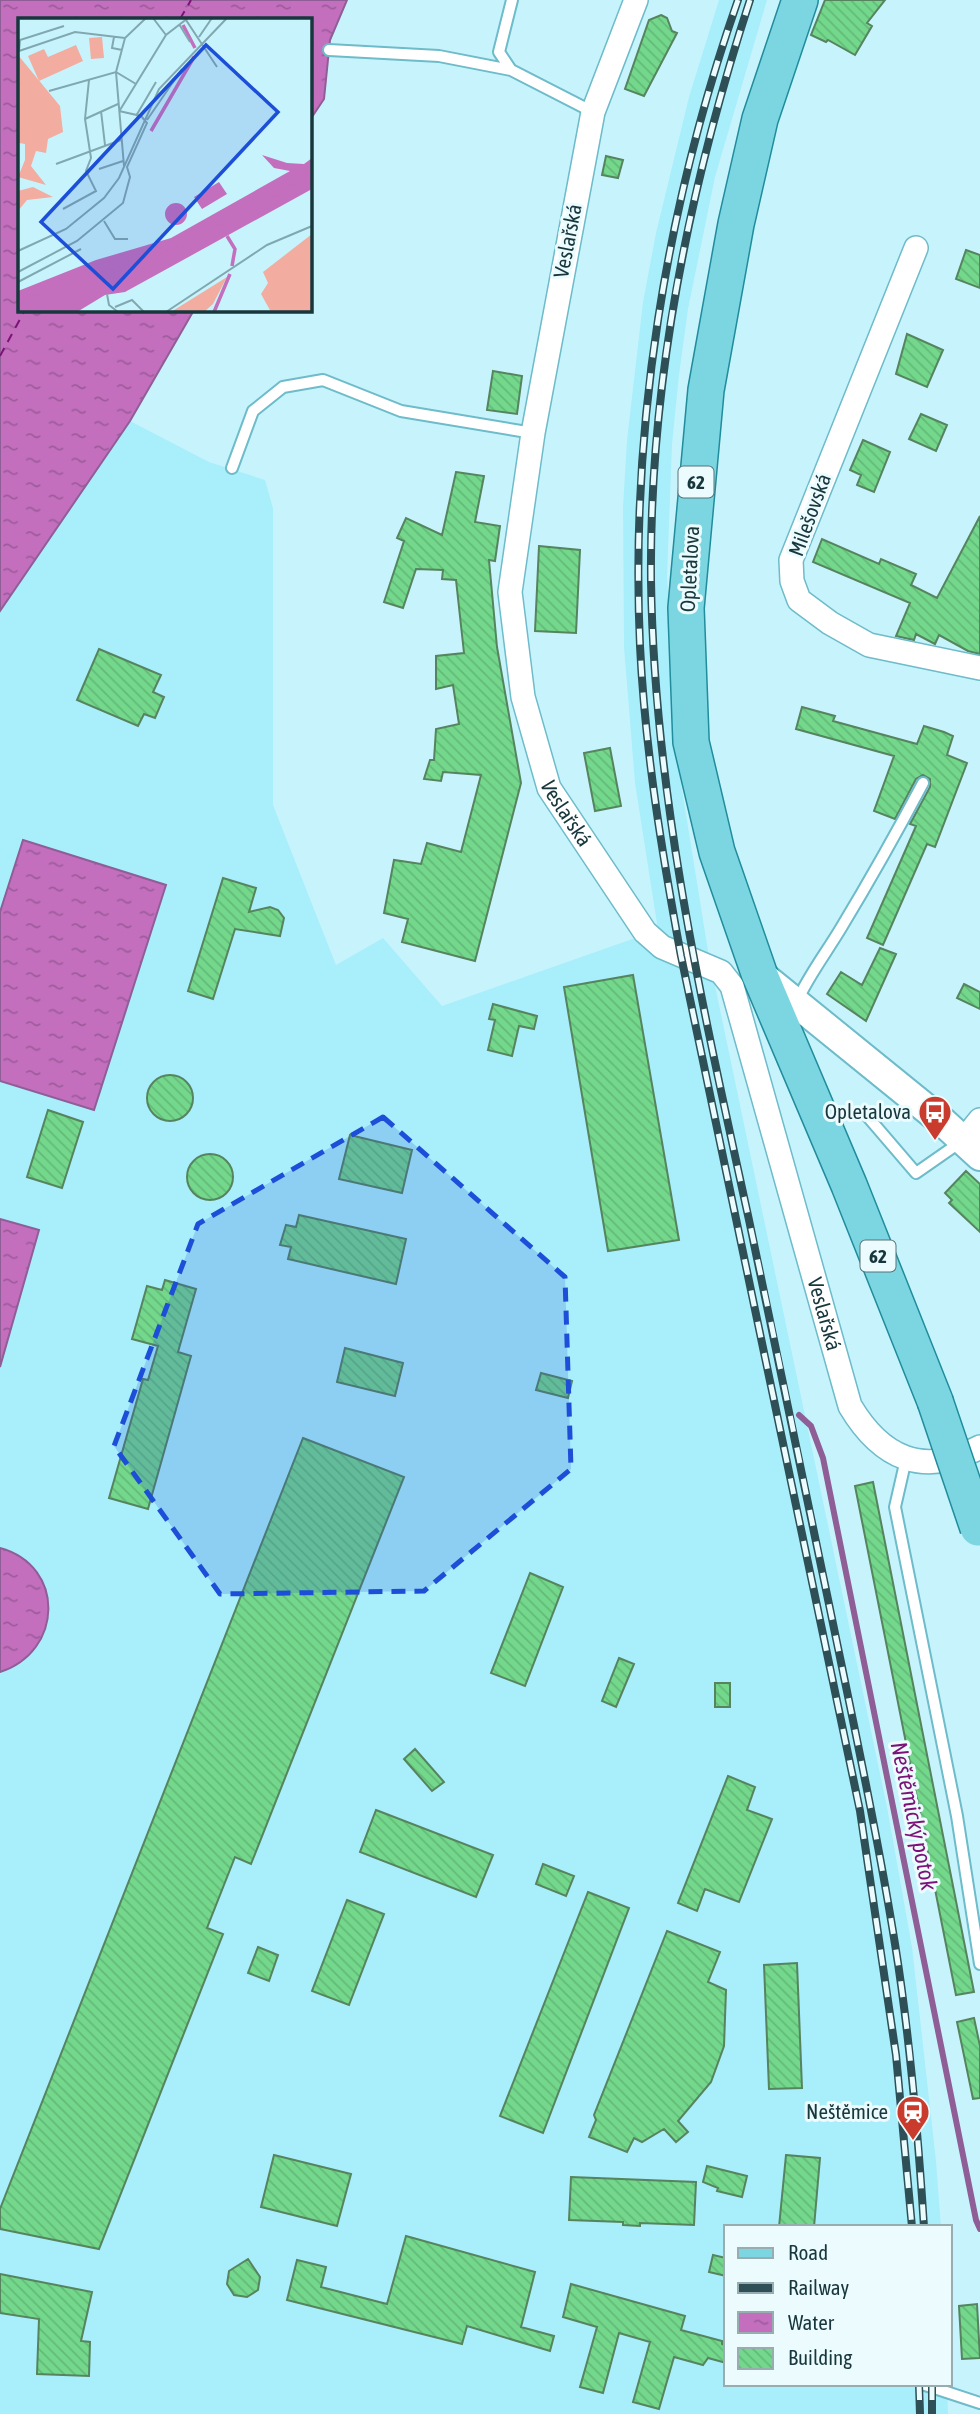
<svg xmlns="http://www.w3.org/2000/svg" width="980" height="2414" font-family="'Asap Condensed',sans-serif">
<defs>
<pattern id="water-ripples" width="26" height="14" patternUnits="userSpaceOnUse" patternTransform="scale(1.75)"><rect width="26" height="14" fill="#c36fbd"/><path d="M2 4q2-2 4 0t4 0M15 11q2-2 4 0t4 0" fill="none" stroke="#9d5c9b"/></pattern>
<pattern id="building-back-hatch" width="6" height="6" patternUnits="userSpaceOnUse" patternTransform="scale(1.75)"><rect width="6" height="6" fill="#73d88b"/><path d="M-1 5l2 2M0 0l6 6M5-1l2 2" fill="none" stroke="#63ba79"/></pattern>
</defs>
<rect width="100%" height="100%" fill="#c7f4fc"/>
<path fill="#a9eefb" d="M719,0H767L715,177L688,309L679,375L672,444L667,577L680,777L709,957L887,1807L912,1947L936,2161L941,2227H726V2384H947L948,2414H0V611L130,421L209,462L265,480L273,508V805L336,965L383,938L442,1006L658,930L635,783L624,647L623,507L627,440L643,302L656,233L689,97Z"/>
<path fill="url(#water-ripples)" stroke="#8f5e97" stroke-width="2" d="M0,0H347L330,40L324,99L310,120V19H19V310H194L130,421L0,611Z
M23,840L166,885L94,1110L0,1081V912Z
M0,1219L39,1230L0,1367Z
M0,1548C66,1566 63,1652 0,1672Z"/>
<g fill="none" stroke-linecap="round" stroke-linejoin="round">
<path stroke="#8f5e97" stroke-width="6" d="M799,1415L811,1426L823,1458L976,2220L980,2229"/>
<path stroke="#7c1278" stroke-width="2" stroke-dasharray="9 7" stroke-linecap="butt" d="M180,19L191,0
M0,356L25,310"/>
</g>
<path fill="url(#building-back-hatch)" stroke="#55845e" stroke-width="2" d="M825,0H885L867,23L872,26L855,55L828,40L826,42L811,35Z
M661,15L667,18L672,31L677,33L644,96L625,89L649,20Z
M606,156L623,160L618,178L602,175Z
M966,250L980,255V288L956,279Z
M907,334L943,350L927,387L896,374Z
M493,371L522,376L517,414L487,410Z
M921,414L947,425L936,451L909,439Z
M863,440L890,452L874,492L857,485L861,475L850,470Z
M456,472L484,476L475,522L500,526L495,561L489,560L497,647L521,783L475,961L402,942L408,919L384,913L394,860L421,864L427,843L461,852L481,775L443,772L441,781L424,779L430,760H434L436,729L459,724L453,685L436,689V656L464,653L456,580L442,579L443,570L416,569L403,608L384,602L404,541L397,538L406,518L442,535Z
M980,516V654L968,651L939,635L935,644L916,634L914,640L896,636L910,603L813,562L822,539L879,564L881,559L916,574L911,585L937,598Z
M539,546L580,550L576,633L535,631Z
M99,649L161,675L153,692L164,697L155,718L144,714L138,726L77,700Z
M802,707L835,716L833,721L917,744L924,726L944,732L953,736L947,755L967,763L935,847L927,844L883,945L867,938L916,826L910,824L930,787V779L923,775L916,779L895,819L874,811L894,756L796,729Z
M610,748L621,806L595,811L584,753Z
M223,878L256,888L249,912L270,907L278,910L284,918L280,936L235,929L213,999L188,991Z
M880,948L896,954L866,1021L827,994L841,972L862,985Z
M633,975L679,1240L608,1251L564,987Z
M964,984L980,992V1009L957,998Z
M493,1004L537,1016L534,1029L519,1026L512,1056L488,1050L495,1020L489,1019Z
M147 1098a23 23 0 1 1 46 0a23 23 0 1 1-46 0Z
M48,1110L83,1122L62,1188L27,1177Z
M350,1135L412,1150L402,1193L339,1179Z
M187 1177a23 23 0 1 1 46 0a23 23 0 1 1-46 0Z
M966,1171L980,1184V1232L949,1203L952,1200L945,1193Z
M299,1215L406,1239L396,1284L288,1259L291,1247L280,1245L286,1225L296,1227Z
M165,1280L196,1289L178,1352L191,1356L148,1509L109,1498L143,1379L148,1380L158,1346L132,1339L147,1286L162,1290Z
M345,1348L403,1363L395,1396L337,1382Z
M541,1373L572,1381L568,1398L536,1390Z
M303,1438L404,1477L251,1864L235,1857L207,1928L223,1934L99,2249L0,2229V2209Z
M873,1482L974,1992L956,1995L855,1486Z
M530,1573L563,1587L525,1686L491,1673Z
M619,1658L634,1664L616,1707L602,1701Z
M715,1683H730V1707H715Z
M415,1749L444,1782L432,1791L404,1759Z
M728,1776L755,1787L747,1810L772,1819L739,1902L705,1889L697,1911L678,1903Z
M376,1810L493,1855L476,1897L360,1852Z
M543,1864L574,1876L566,1896L536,1884Z
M588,1892L629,1908L543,2133L500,2116Z
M347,1900L384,1914L349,2005L312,1991Z
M667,1931L720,1952L708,1982L726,1990L724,2046L711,2082L678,2121L688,2132L676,2142L664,2129L642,2142L634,2138L627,2152L589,2137L596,2120L594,2115Z
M258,1947L278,1955L269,1981L248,1973Z
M797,1963L802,2088L769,2089L764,1965Z
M974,2018L980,2046V2098L973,2099L957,2022Z
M274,2155L351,2174L337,2226L261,2207Z
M786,2155L820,2158L814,2227H779Z
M707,2166L747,2176L742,2197L717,2191L718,2188L703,2182Z
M571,2177L696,2182L694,2225L640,2223V2226L623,2225V2222L569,2220Z
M406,2236L535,2272L521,2327L554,2336L550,2351L467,2326L462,2344L287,2300L297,2260L326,2267L321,2287L387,2304Z
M713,2255L726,2258V2276L709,2272Z
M248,2259L260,2277L258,2290L247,2297L234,2295L227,2284L229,2271Z
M0,2274L92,2292L81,2341L90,2342L89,2376L37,2374L39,2319L0,2313Z
M571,2284L685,2316L681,2330L722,2341V2344L726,2346V2363L708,2358L703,2365L674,2357L659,2409L633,2402L650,2342L619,2333L603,2393L580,2387L597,2327L563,2317Z
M977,2304L980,2358L962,2359L959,2306Z"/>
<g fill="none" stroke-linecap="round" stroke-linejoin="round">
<defs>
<path id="service" d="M329,50L439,56L511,70L593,112
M511,70L499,52L512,0
M232,468L253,411L283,387L323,380L401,411L533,433
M797,1001C809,975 826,953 841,928C870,880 897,832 923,783
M868,1117L916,1173L962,1141
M906,1459L895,1507L957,1816L980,1964
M922,2384L980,2403"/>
<g id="minor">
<path id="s1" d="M636,0L593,112L533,433L510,592L523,697L549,788L645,932L662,947L721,972L732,986L850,1406C881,1458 923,1478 980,1447"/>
<path d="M916,248L791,560L792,581L799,600L830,623L869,645L980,668"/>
<path d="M963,1141L980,1120"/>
</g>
<path id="tertiary" d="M759,973L944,1123L980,1156"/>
<path id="primary" d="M800,0L760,119L736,224L706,390L686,608L691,742L717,852L759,973L849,1185L935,1401"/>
</defs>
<use href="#service" stroke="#6ebbc9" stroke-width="14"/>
<use href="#minor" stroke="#6ebbc9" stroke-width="26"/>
<use href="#tertiary" stroke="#6ebbc9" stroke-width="32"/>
<use href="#primary" stroke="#208c9c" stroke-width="38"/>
<use href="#service" stroke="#fff" stroke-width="10"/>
<use href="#minor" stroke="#fff" stroke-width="23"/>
<use href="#tertiary" stroke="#fff" stroke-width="28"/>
<use href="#primary" stroke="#7cd6e2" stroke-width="35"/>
<defs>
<path id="rail" d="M738,0C666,206 630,427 640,646C645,750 662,853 681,956L860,1811L896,2055L912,2227
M750,0C689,187 649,382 651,580C654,798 703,1008 749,1220C777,1349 803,1479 830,1609C853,1721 877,1832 895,1944C910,2037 918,2133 924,2227
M919,2384L920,2414
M932,2384V2414"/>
</defs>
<use href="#rail" stroke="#2d4f55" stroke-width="8"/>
<use href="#rail" stroke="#ecfbfd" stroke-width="5" stroke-dasharray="16" stroke-linecap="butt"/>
<defs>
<path id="primary-bridge" d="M935,1401L978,1528"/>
</defs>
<use href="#primary-bridge" stroke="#208c9c" stroke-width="38" stroke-linecap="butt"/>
<use href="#primary-bridge" stroke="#7cd6e2" stroke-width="35"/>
</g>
<path fill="#1d4ed8" fill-opacity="0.2" stroke="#1d4ed8" stroke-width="5" stroke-dasharray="14 9" stroke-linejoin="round" d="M383,1117L565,1277L571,1469L424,1591L220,1594L114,1446L198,1224Z"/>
<defs>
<symbol id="bus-pin" viewBox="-11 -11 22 30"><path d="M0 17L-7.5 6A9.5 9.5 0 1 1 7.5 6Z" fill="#c93c2d" stroke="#ecfbfd"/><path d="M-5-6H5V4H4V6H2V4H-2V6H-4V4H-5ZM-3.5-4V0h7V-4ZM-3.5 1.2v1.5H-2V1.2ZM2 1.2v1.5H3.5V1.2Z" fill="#fff"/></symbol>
<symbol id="station-pin" viewBox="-11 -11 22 30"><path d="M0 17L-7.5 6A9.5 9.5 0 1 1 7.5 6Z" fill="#c93c2d" stroke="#ecfbfd"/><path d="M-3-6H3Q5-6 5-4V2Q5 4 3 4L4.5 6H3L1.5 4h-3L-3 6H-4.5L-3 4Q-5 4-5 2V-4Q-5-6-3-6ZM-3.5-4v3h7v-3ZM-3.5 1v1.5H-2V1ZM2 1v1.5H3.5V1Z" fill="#fff"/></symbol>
</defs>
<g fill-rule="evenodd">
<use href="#bus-pin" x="916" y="1093" width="38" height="52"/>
<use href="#station-pin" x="894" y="2093" width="38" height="52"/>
</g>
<g text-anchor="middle" stroke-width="6" stroke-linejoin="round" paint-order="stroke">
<g fill="#ecfbfd" stroke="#577277" stroke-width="2">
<rect x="678.5" y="466.5" width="35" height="31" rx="5"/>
<rect x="860.5" y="1240.5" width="35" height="31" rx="5"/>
</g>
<g font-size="19" font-weight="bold" fill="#17373d">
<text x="696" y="489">62</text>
<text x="878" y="1263">62</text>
</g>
<g font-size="21" fill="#17373d" stroke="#ecfbfd">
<text transform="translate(568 241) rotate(-79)" y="7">Veslařská</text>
<text transform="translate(810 515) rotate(-70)" y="7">Milešovská</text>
<text transform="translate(690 569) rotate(-87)" y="7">Opletalova</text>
<text dy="7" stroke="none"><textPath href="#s1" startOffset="838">Veslařská</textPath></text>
<text dy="7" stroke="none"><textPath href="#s1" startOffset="1426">Veslařská</textPath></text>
</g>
<g font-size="21" fill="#17373d" stroke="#ecfbfd" text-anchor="end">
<text x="911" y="1119">Opletalova</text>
<text x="888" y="2119">Neštěmice</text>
</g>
<g font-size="23" font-style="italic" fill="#7c1278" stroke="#ecfbfd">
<text transform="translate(914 1816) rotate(78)" y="8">Neštěmický potok</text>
</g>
</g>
<g transform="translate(18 18)">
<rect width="294" height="294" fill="#c7f4fc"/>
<path d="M209,259L195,286L186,294H153Z" fill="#f3aca0"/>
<path d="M0,37L42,88L45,114L30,121L28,135L18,133L13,148L28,167L0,159L7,142V126L1,125ZM15,169L35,179L9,182L0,193V173ZM294,216V294H253L243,276L250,265L245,254Z" fill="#f3aca0"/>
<path d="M84,19L86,40L73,41L71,20ZM58,27L65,43L21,63L10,38L26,31L30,39Z" fill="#f3aca0"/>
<path d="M244,137L269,145L286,146L294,140V171L107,274L87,277L59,294H0V273L78,242L153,220L272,153L256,150ZM201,164L209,176L184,191L176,179ZM147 196a11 11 0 1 1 22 0a11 11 0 1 1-22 0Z" fill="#c36fbd"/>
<path fill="none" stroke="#c36fbd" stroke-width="3.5" d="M165,7L177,30M133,113L176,39M209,218L217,231L214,248M0,284L153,234L294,156M196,294L212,256"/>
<path fill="none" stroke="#81a8b0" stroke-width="2" d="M135,0L148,17M168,2L199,49M161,6L172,24M46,8L2,22L1,33L57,14L107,20M96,19L94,30L104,32M181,19L194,0M31,73L98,54L118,66M102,92L148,17L170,0M83,93L87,127M118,98L138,64M67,101L100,86M129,102L164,51M38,146L103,122M106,148L98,54L107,20L128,0M81,151L105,143M45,191L78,173L68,153L73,140L67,101L71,62M86,203L97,221H110M0,233L48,211L86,180L101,160L141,71L209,0M0,254L59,223L105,185L112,159L109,149L129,105L123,98L101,93M0,264L63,231M89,276L91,287L100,294M97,289L114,282L126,294M148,294L249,227L294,208"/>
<path fill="#1d4ed8" fill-opacity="0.15" stroke="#1d4ed8" stroke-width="3.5" d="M188,27L260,94L95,271L23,204Z"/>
<rect width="294" height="294" fill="none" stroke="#17373d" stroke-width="3.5"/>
</g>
<rect x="724" y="2225" width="228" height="161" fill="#ecfbfd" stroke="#97adb0" stroke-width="2"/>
<rect x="738" y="2248" width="35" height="10" fill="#7cd6e2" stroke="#97adb0" stroke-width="2"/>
<text x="788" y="2260" font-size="21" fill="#17373d">Road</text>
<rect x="738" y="2283" width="35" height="10" fill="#2d4f55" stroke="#97adb0" stroke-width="2"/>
<text x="788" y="2295" font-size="21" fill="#17373d">Railway</text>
<rect x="738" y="2312" width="35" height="21" fill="url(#water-ripples)" stroke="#97adb0" stroke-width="2"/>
<text x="788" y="2330" font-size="21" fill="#17373d">Water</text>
<rect x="738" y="2348" width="35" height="21" fill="url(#building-back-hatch)" stroke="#97adb0" stroke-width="2"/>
<text x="788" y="2365" font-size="21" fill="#17373d">Building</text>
</svg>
